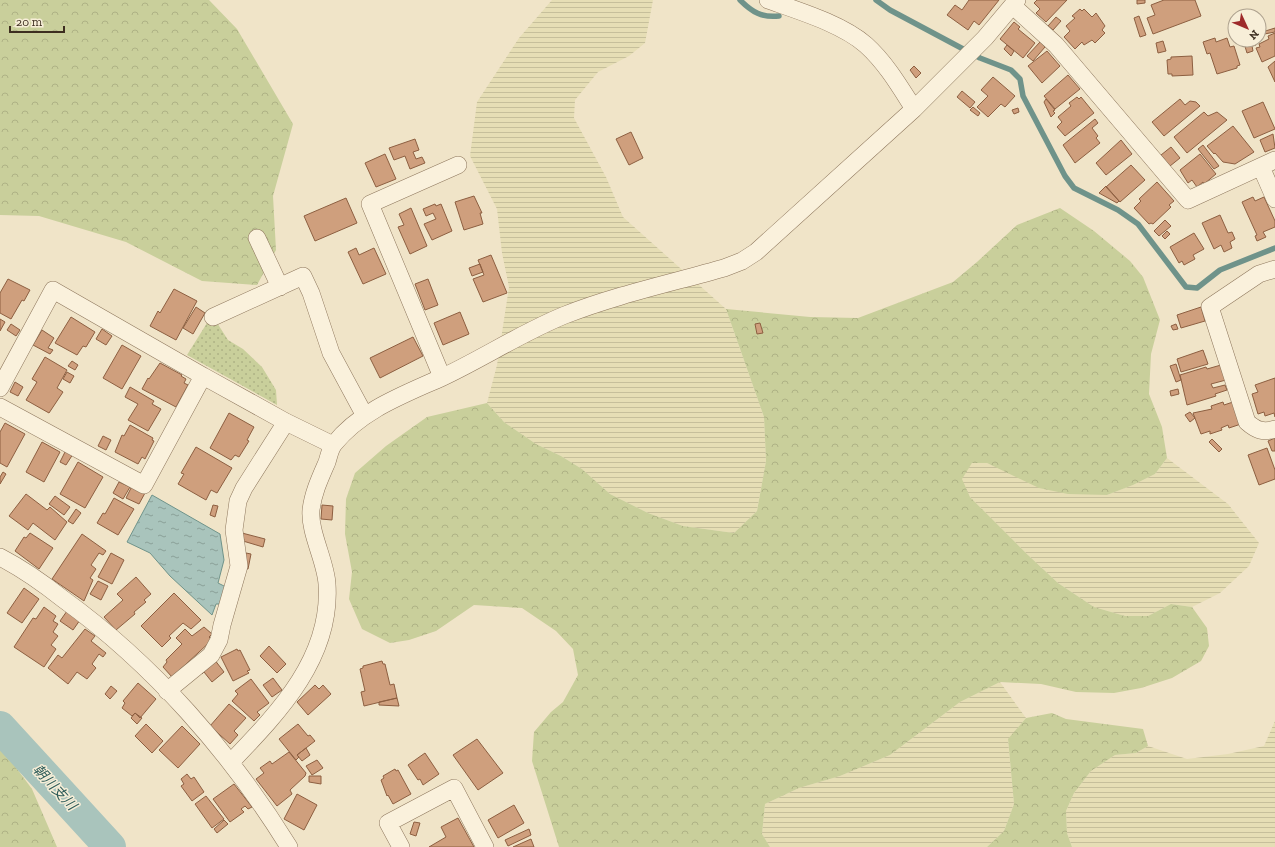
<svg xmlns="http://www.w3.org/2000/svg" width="1275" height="847" font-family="'Zilla Slab','Noto Sans JP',serif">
<defs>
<pattern id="farmland-rules" width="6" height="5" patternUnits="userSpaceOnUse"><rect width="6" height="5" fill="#e6deb5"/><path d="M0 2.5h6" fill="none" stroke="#c6bf9b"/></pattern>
<pattern id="grass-dots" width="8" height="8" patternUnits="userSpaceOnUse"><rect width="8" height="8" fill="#c9cf9b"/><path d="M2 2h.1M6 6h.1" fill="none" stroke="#aeb285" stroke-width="1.8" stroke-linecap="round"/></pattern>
<pattern id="forest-crowns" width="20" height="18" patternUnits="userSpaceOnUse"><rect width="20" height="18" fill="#c9cf9b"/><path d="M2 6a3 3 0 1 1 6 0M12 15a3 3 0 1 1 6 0" fill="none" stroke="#aeb285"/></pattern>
<pattern id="water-ripples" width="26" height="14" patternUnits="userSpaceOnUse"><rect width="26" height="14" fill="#a9c4bc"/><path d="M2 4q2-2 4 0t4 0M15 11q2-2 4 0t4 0" fill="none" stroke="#8ba098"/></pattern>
</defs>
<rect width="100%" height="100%" fill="#f0e4c8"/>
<path fill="url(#farmland-rules)" d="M552,0H653L645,43L629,56L598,72L575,100L574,118L606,177L623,217L726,309L764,417L766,461L757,511L734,533L683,526L648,513L610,494L582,469L561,456L536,444L504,422L487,403L497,365L509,287L502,253L497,209L470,156L477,102L519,38Z
M1167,458L1228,504L1259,543L1249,566L1220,593L1192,607L1171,604L1148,616H1125L1094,607L1058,583L1028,555L970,497L961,479L972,463H987L1012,473L1107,495L1133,485L1155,474Z
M1000,682L1026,718L1008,740L1014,804L1004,831L987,847H770L762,834L765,804L799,788L840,776L890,755L960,702Z
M1275,721V847H1072L1067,833L1066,811L1074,793L1091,771L1115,755L1136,753L1148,746L1187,759L1228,754L1264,746Z"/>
<path fill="url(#grass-dots)" d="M212,315L228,340L243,349L262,367L276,390L277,405L187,355Z"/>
<path fill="url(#forest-crowns)" d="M0,0H209L237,29L293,124L273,196L276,250L257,285L202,281L126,242L39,216L0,215Z
M1060,208L1094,231L1130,261L1143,277L1160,320L1151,354L1149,394L1162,427L1167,458L1155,474L1133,485L1107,495L1068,494L1039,488L987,463H972L962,479L970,497L1028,555L1058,583L1094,607L1125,616H1148L1171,604L1192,607L1207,628L1209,646L1201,661L1172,678L1141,688L1114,693L1076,692L1041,684L1000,682L960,702L890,755L840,776L799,788L765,804L762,834L770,847H559L532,761L534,732L551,712L563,702L578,675L573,649L556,631L522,608L474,605L436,631L409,640L390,643L362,629L349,599L352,572L345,534L346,499L355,473L386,446L427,417L487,403L504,422L536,444L561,456L582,469L610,494L648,513L683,526L734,533L757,511L766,461L764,417L726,309L810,317L858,318L953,282L977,262L1017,225Z
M1052,713L1066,719L1143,729L1148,746L1136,753L1115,755L1091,771L1074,793L1066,811L1067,833L1072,847H987L1004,831L1014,804L1008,739L1026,718Z
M0,746L32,789L57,847H0Z"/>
<path fill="url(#water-ripples)" stroke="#6f938a" d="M152,495L220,534L224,560L218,583L226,587L220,604H216L212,615L170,576L150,553L127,542Z"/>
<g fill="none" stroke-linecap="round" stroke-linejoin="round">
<path stroke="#6f938a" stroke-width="5.5" d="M740,0C752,12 762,18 779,16
M876,0L890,10L980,58L1011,70L1020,79L1023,96L1065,176L1074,188L1118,210L1138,224L1186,287L1197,288L1220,270L1275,248"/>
<path stroke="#a9c4bc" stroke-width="32" d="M0,727L110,847"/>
</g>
<path fill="#cf9f7d" stroke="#8d5f41" d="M969,0H999L979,25L974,21L968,30L947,15L955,5L962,10Z
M1037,0H1067L1046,22L1036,13L1040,9L1034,3Z
M1137,0H1145V3L1137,4Z
M1164,0H1195L1201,16L1153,34L1147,18L1155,15L1151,5Z
M1080,9L1082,11L1084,9L1092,17L1096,13L1105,26L1102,30L1105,33L1095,43L1092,40L1084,45L1082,42L1075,49L1064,37L1070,31L1066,26L1075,18L1072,16Z
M1139,16L1146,35L1140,37L1134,18Z
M1056,17L1061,21L1053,30L1048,26Z
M1014,22L1020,27L1018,29L1035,43L1023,58L1000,39Z
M1275,28V32L1259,35V33Z
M1275,33V56L1262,62L1256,48L1260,47L1259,44L1269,39L1268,36Z
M1215,38L1216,42L1227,38L1230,47L1234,46L1240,65L1237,66V68L1217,74L1210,53L1207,54L1203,42Z
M1243,40H1254L1256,45L1252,46L1253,51L1247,53Z
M1163,41L1166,51L1158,53L1156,43Z
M1040,42L1045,47L1033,61L1027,56Z
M1007,45L1014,51L1011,56L1004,49Z
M1047,51L1060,66L1042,83L1028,66Z
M1192,56L1193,75L1172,76V74H1168L1167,60L1171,59V57Z
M1275,61V82L1268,67Z
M914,66L921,73L916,78L910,70Z
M1068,75L1080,89L1055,109L1044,96Z
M993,77L1015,96L1005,107L1001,104L988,117L977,107L988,96L981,90Z
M962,91L975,102L970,108L957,97Z
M1077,97L1079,99L1081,97L1094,113L1065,136L1057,127L1062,122L1058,117L1071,106L1069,103Z
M1046,99L1055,110L1053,111L1055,113L1051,117L1044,102Z
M1180,99L1185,105L1190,101L1196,102L1200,106L1164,136L1152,122Z
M1263,102L1275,129L1254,138L1242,111Z
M973,107L980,113L978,116L970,110Z
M1018,108L1019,112L1014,114L1012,110Z
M1204,112L1208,116L1217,112L1227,120L1187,153L1174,137Z
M1095,119L1098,123L1092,128L1098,136L1096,138L1100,143L1075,163L1063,145Z
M1233,126L1254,152L1235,164L1223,162L1215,153L1214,154L1207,146Z
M631,132L643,158L629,165L616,139Z
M1273,134L1275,148L1265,152L1260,140Z
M415,139L419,150L413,152L416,159L422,157L425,163L410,169L405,156L394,160L389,148Z
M1121,140L1132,154L1106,175L1096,163Z
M1203,145L1219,166L1214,169L1198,149Z
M1171,147L1180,158L1170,166L1161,155Z
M385,154L396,179L376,187L365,163Z
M1200,154L1216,174L1204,184L1203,182L1197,187L1192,180L1188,183L1180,170Z
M1131,165L1145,180L1120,202L1106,187Z
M1157,182L1174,201L1169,205L1171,207L1153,224L1151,223L1149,224L1134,208L1141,201L1139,199Z
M1106,186L1119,201L1117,203L1099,193Z
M474,196L482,213H480L483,224L464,230L455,202Z
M1253,197L1255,201L1264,197L1275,221V227L1263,232L1266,237L1257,241L1255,236L1257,235L1242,202Z
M346,198L357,223L315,241L304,216Z
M435,204L436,206L441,204L452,231L432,240L424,224L436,219L433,213L426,216L423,209Z
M411,208L427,246L410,254L398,227L404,225L399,214Z
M1220,215L1228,233L1232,232L1235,239L1230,242L1232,248L1224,252L1221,245L1214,249L1202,223Z
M1165,220L1171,226L1159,236L1154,231Z
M1167,231L1170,234L1165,239L1162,236Z
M1194,233L1204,249L1193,255L1195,259L1184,265L1182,261L1179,263L1170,247Z
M356,248L359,255L374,248L386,274L363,284L348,252Z
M491,255L507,293L483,302L473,279L484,275L478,260Z
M480,264L483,272L472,276L469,268Z
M8,279L30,290L24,301L22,300L11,319L0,313V293Z
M428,279L438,305L425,310L415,284Z
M174,289L197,301L176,340L150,326L158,311L160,313Z
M196,307L205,313L193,334L183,328Z
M1201,307L1205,321L1181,328L1177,315Z
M460,312L469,334L443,345L434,323Z
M71,317L95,332L86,347L83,346L77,355L55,343Z
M0,319L5,322L0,331Z
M760,323L763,333L757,334L755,324Z
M11,324L20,330L16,336L7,330Z
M1176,324L1178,329L1173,330L1171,326Z
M102,329L112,336L106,345L96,339Z
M42,330L54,338L48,348L53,350L50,354L33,345Z
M413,337L423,356L380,378L370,358Z
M122,345L141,356L122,389L103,378Z
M1203,350L1208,364L1181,372L1177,359Z
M45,357L67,370L57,388L63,392L49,413L26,400L37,382L32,379Z
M72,361L78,365L75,370L68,366Z
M160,363L182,375L181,376L186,379L184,383L188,385L176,407L142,389L148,378L149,379Z
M1176,364L1181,380L1176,382L1170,366Z
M1221,365L1226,380L1211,384L1213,388L1225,385L1227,390L1215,394L1216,396L1187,405L1180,375L1206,367L1207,369Z
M67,372L74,376L70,383L63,379Z
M1275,378V417L1274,413L1265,416L1264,412L1258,414L1252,394L1258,392L1255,385Z
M15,382L23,387L18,396L10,392Z
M130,387L154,401L152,404L161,409L148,431L128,420L138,404L125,397Z
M1178,389L1179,394L1171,396L1170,391Z
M1223,402L1224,405L1233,402L1241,424L1229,428L1228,425L1221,428L1222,430L1210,434V431L1201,434L1193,413L1212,409L1211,406Z
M1190,412L1195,418L1190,422L1185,415Z
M229,413L254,427L247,440L249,441L239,457L235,455L231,460L210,448Z
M5,423L25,434L7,467L0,463V432Z
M130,425L153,438L152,440L154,441L145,459L142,457L138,464L115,452L122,435L124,436Z
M103,436L111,440L106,450L98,446Z
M1275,438V451H1272L1268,441Z
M1212,439L1222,449L1219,452L1209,442Z
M42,442L60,452L44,482L26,472Z
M196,447L232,468L217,493L211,490L206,500L178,484L184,474L181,473Z
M1267,448L1275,470V479L1259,485L1248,455Z
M66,450L73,454L66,465L60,462Z
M78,462L103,477L85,508L60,494Z
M3,472L6,474L0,484V477Z
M119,482L130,487L123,499L113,493Z
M132,486L145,493L139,504L126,498Z
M26,494L47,510L50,507L67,522L55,540L33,523L28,530L9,516Z
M55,496L70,507L64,515L49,504Z
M114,498L134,509L118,535L97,523L103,513L105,514Z
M213,505L218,506L215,517L210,515Z
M322,505L333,506L332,520L321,519Z
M76,509L81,513L73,524L68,521Z
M30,533L53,548L39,569L15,551L24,537L26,538Z
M242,533L265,539L263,547L243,541L244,539L241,538Z
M82,534L106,551L103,555L99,553L91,565L96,569L90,578L93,580L84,601L52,579Z
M111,553L124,560L112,584L98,577Z
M246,553L251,554L248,569L242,568Z
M136,577L151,594L144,600L146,602L134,612L135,614L116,630L104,617L123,600L117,594Z
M98,581L108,586L101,600L90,594Z
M24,588L39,599L22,623L7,613Z
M174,593L201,620L191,629L183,623L169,636L171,638L162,647L141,626Z
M44,607L56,616L53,621L58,624L53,632L58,636L51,645L56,649L44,667L14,647L33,618L36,619Z
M67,611L80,620L73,630L60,621Z
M204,627L212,634L209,637L212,640L172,677L163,667L167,662L166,660L182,644L176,638L185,629L192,636Z
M85,629L95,636L91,641L106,653L103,657L99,654L92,664L96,668L87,679L77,672L68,684L48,668L58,655L62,658Z
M269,646L286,664L277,673L260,656Z
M237,649L238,651L240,650L250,670L247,671L249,673L233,681L221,657Z
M214,659L224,672L212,682L204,672L202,674L200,671Z
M382,661L383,664H385L390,685L394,684L397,698L364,706L361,692L365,691L360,669L363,668V666Z
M273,678L282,690L272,697L263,685Z
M251,679L269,703L257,712L260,715L254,721L232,701L238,694L235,691Z
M138,683L156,699L140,718L135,713L132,716L122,708L125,703L123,701Z
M315,685L319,689L323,685L331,694L308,715L297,702Z
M111,686L117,691L110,699L105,694Z
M397,698L399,706L379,705V702Z
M229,704L246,718L234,731L238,735L230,744L210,726Z
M135,713L142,718L137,724L131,718Z
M146,724L163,741L152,753L135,736Z
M298,724L308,736L310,735L315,741L297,755L299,757L296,760L279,739Z
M182,726L200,744L178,768L159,750Z
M477,739L503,773L478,790L453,755Z
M306,748L310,755L302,761L297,755Z
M289,752L306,773L305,776L290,790L292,794L277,806L256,779L264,773L260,768L270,761L272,764Z
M425,753L439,774L423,785L420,779L418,780L408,765Z
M317,760L323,768L312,775L306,766Z
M395,769L396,771L398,770L411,794L393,804L388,795L387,796L381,780L384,778L383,776Z
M187,774L191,779L194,777L204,792L192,801L181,786L184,784L181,779Z
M309,776H321V784L309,782Z
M234,784L252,807L248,809L245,806L241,809L244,812L230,822L213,799Z
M297,794L317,805L304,830L284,819Z
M206,796L224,819L212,828L195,804Z
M514,805L524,823L498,838L488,820Z
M458,818L474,847H429L446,837L441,827Z
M224,820L228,824L217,833L214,829Z
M414,822L420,823L416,836L410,834Z
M529,829L531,835L508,846L505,840Z
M531,839L534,847H513Z"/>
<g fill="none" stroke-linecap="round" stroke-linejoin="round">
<defs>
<path id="street" d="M768,0C799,11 842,24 866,45C886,63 900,87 914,109
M1013,6L1056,45L1188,200L1275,160
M1261,167L1275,199
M257,238L280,287
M1275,269L1259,274L1210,307L1247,422C1256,430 1263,433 1275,429
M213,317L303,276L311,293L331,353L365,416
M203,376L286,422L333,445
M442,377L370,204L458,165
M0,388L53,290L203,376L144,485L0,407
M0,557C23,569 43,583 63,599C153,664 231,753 289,847
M167,691L211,655L219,640L222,625L239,566L234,530L238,501L244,488L286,422
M231,762C278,713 332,658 327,584C326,562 309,532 311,510C313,493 320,478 327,462C329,456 330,449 334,444C362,409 406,394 445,376C485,357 523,332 565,315C616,295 671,283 724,268L742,261L756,252L914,109L985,38L1017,0
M401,847L388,823L454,788L485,847"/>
</defs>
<use href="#street" stroke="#8d765c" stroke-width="18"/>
<use href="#street" stroke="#faf1dc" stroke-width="17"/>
</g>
<g text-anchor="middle" stroke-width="3" stroke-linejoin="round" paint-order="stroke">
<g font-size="14" font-style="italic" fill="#2f5d5a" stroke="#f7eed8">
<text transform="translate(55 787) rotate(47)" y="5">朝川支川</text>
</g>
</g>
<g transform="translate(1247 28) rotate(134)"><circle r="19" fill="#f7eed8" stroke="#ada18e"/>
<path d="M0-3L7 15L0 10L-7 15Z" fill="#9e2a2b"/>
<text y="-6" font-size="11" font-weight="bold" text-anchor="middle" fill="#3d2e20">N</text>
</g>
<path d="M10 26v6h54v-6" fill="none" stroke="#3d2e20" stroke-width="2"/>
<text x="16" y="26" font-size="12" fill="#3d2e20" stroke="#f7eed8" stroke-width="3" paint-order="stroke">20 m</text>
</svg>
